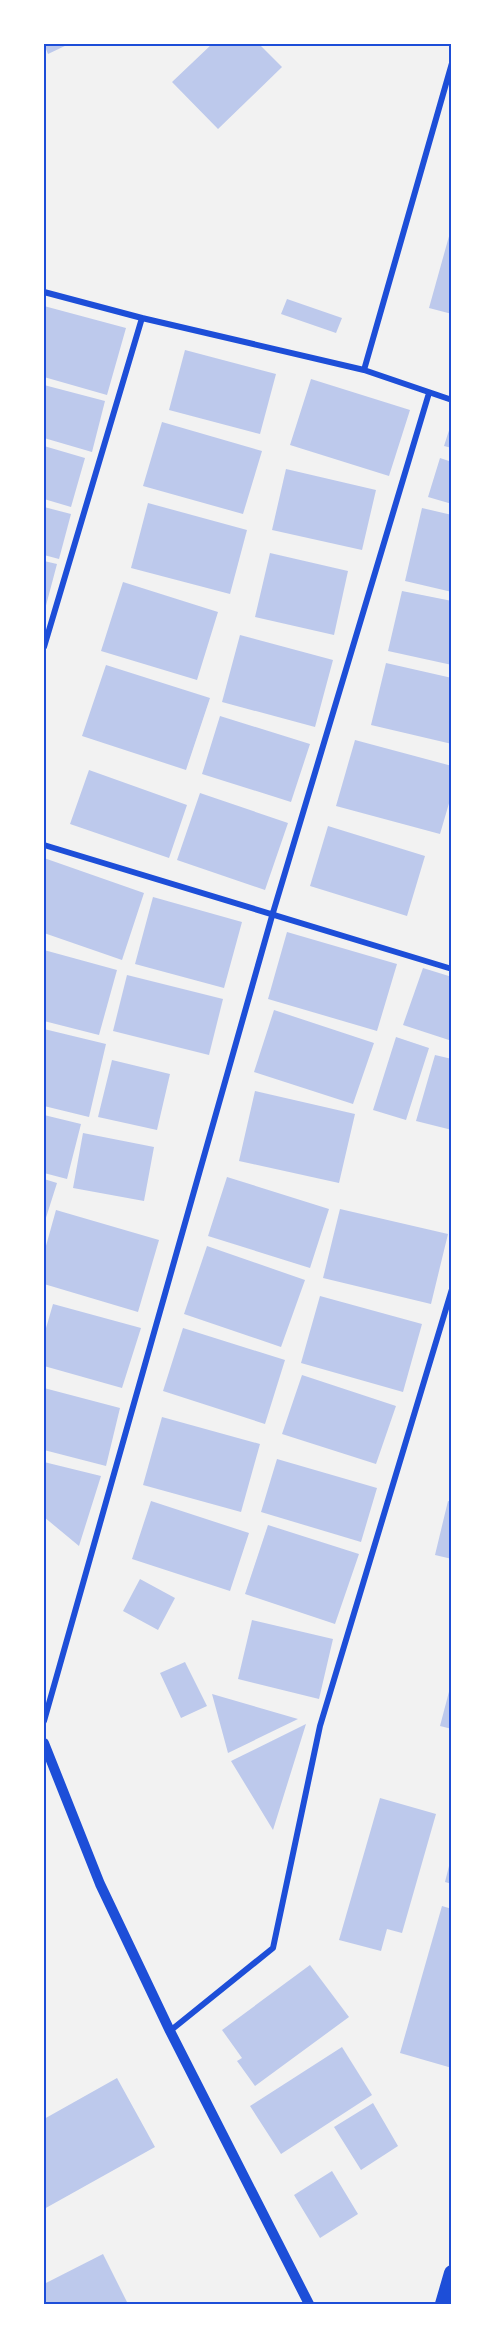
<svg xmlns="http://www.w3.org/2000/svg" width="495" height="2348" font-family="Helvetica,sans-serif">
<rect width="100%" height="100%" fill="#f2f2f2"/>
<path fill="#bdc9ec" d="M44,44H69L48,54Z
M212,44H259L282,67L218,129L172,82Z
M451,229H452V314L429,308Z
M287,299L342,318L336,333L281,314Z
M44,306L126,328L107,395L44,377Z
M185,350L276,374L260,434L169,410Z
M311,379L410,410L389,476L290,445Z
M44,385L105,401L92,452L44,438Z
M452,421V448L444,446Z
M162,422L262,451L243,514L143,486Z
M44,446L85,458L71,507L44,499Z
M440,458L452,462V504L428,497Z
M286,469L376,490L362,550L272,530Z
M148,503L247,530L230,594L131,568Z
M44,507L71,514L59,559L44,555Z
M422,508L452,515V592L405,581Z
M270,553L348,571L334,635L255,617Z
M44,561L57,564L44,613Z
M123,582L218,612L197,680L101,651Z
M402,591L452,601V665L388,651Z
M240,635L333,660L315,727L222,702Z
M386,663L452,678V744L371,725Z
M106,665L210,698L186,770L82,736Z
M220,716L310,744L291,802L202,774Z
M355,740L452,766V793L440,834L336,806Z
M89,770L187,805L169,858L70,824Z
M200,793L288,823L265,890L177,860Z
M328,826L425,856L407,916L310,886Z
M44,858L144,893L122,960L44,933Z
M153,897L242,922L224,988L135,964Z
M287,932L397,964L377,1031L268,999Z
M44,950L117,970L99,1035L44,1021Z
M423,968L452,977V1041L403,1025Z
M127,975L223,999L209,1055L113,1031Z
M274,1010L374,1043L353,1104L254,1072Z
M44,1029L106,1044L89,1117L44,1106Z
M396,1037L429,1048L406,1120L373,1110Z
M435,1055L452,1059V1130L416,1121Z
M112,1060L170,1074L157,1130L98,1117Z
M255,1091L355,1114L339,1183L239,1161Z
M44,1115L81,1124L67,1179L44,1173Z
M83,1133L154,1147L144,1201L73,1188Z
M227,1177L329,1209L310,1268L208,1236Z
M44,1179L57,1183L44,1224Z
M340,1209L448,1234L431,1304L323,1278Z
M56,1210L159,1240L138,1312L44,1284V1253Z
M207,1246L305,1280L281,1347L184,1314Z
M320,1296L422,1324L403,1392L301,1363Z
M53,1304L141,1328L122,1388L44,1366V1335Z
M183,1328L285,1360L265,1424L163,1391Z
M302,1375L396,1406L376,1464L282,1434Z
M44,1388L120,1408L106,1466L44,1450Z
M162,1417L260,1444L241,1512L143,1485Z
M277,1459L377,1488L361,1542L261,1512Z
M44,1462L101,1476L79,1546L44,1517Z
M151,1501L249,1533L230,1591L132,1559Z
M448,1501L452,1502V1559L435,1555Z
M268,1525L359,1554L335,1624L245,1594Z
M140,1579L175,1598L158,1630L123,1611Z
M252,1620L333,1639L319,1699L238,1679Z
M185,1662L207,1706L181,1718L160,1673Z
M451,1684H452V1729L440,1726Z
M212,1694L298,1719L228,1753Z
M306,1724L273,1830L231,1761Z
M380,1798L436,1814L402,1933L387,1929L381,1951L339,1940Z
M451,1858H452V1884L445,1882Z
M442,1906L452,1909V2068L400,2053Z
M310,1965L349,2017L255,2086L237,2061L242,2058L222,2030Z
M342,2047L372,2095L281,2154L250,2106Z
M117,2078L155,2147L44,2209V2119Z
M373,2103L398,2146L361,2170L334,2127Z
M332,2171L358,2214L320,2238L294,2195Z
M103,2254L128,2304H44V2284Z"/>
<g fill="none" stroke-linecap="round" stroke-linejoin="round">
<path stroke="#1d4ed8" stroke-width="6" d="M44,292L142,318L364,370L452,400
M364,370L452,63
M44,647L142,318
M44,845L452,969
M44,1721L272,916L429,393
M170,2031L273,1948L320,1726L452,1289"/>
<path stroke="#1d4ed8" stroke-width="10" d="M44,1743L100,1884L170,2031L309,2304"/>
<path stroke="#1d4ed8" stroke-width="16" d="M443,2304L452,2273"/>
</g>
<rect width="495" height="2348" fill="none" stroke="#ffffff" stroke-width="90"/>
<rect x="45" y="45" width="405" height="2258" fill="none" stroke="#1d4ed8" stroke-width="2"/>
</svg>
